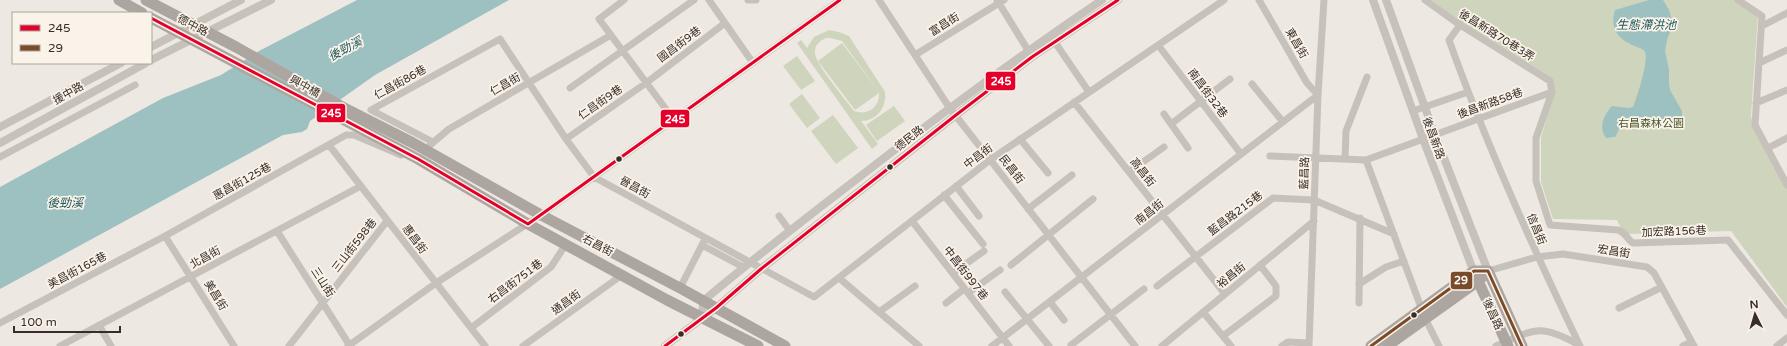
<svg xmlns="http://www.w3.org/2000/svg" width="1787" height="346" font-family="'Varela Round','Noto Sans TC',sans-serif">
<rect width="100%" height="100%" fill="#eee8e2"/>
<path fill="#cfd4bc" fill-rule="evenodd" d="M1431,0H1735L1758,15L1751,115L1753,127L1787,188V307L1731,231L1624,234L1617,220L1553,219L1541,182V138L1554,92V84L1460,23Z
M829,30L839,32L849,36L885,92C887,107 877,121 861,121L878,144L872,149L797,43L801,40L807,48L814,37ZM826,38H830L842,41L879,92L842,43L818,61L855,110L879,93C880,107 868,116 854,111C846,100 814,63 815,52C815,44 820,41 826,38Z
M797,56L815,81L801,90L783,66Z
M802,94L820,118L807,128L789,104Z
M894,106L905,121L877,141L866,125Z
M833,115L858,148L836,164L811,131Z"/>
<path fill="#9dc0c0" d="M357,0H509L375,75L310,121L307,129L302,132L283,135L0,289V187L163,98L221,75L259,51Z
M1649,0H1663L1669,10L1673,24L1667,40L1665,51L1669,70V83L1670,90L1682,111V122L1678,124C1669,124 1627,119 1622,124C1619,127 1618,133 1615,137L1606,138C1598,127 1604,115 1612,106L1628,108L1633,107C1637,97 1649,61 1645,52C1643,49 1640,48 1637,47C1619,40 1609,30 1615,10Z"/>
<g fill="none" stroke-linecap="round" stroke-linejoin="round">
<path stroke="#c7c1bb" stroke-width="7" d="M624,0L599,19L674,120
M709,0L753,63
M748,0H756
M879,0L949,107L1135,346
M997,0L1031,55
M1259,0L1307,83L1318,95
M1425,0L1457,23L1550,81L1552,92L1536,138V181L1550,225L1618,230C1626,232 1627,240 1633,243L1728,240L1787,315
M1738,0L1762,16L1755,125L1787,185
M1460,25L1449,40C1486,144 1532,246 1580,346
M1762,26L1787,13
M1052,38L1089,92
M1158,45L1241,154
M915,55L1004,0
M1759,63L1787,50
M1252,84L1283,122
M570,88L694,0
M1074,102L1225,294
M1756,103L1787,90
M1413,111L1468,92
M1164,114L1188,148
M1171,124L1230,79
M566,139L646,83L725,23
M1020,139L1048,173
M433,142L371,110L500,39L566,139L594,177L814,297L990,160L1224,0
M329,145L485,346
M430,145L449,129L611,35
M1768,148L1787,138
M1270,156L1366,160L1552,92
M0,157L135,85
M1345,159L1346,131L1367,77
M1366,160L1425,318L1439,346
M1129,172L1164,147
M956,186L979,216
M944,195L983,244
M1028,209L1072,175
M779,216L790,231
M912,221L1009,346
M277,231L350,346
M165,236L234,346
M702,245L743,267
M1011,265L1093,199
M1488,271L1537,257L1563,254L1647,267L1654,273L1694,346
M953,273L984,251
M839,278L919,346
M1359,284L1386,267L1404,261
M1157,286L1273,198L1314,200L1394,234
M680,288L705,239
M1005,292L1049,346
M968,293L1000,270
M1050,302L1064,320
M946,303L964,289
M1359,303L1360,218
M1619,308L1662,287
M879,312L915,286
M1203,312L1231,346
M0,323L165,236L346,135H354L401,155
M99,325L111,346
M471,328L551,267L566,244
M1223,336L1276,296V286L1260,265
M1071,345L1144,289
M60,346L361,186
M289,346L387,221
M348,346L436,283L541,215L840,0
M523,346L622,275
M992,346L1318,95
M1162,346L1314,221
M1282,346L1288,342L1309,343
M1309,346L1318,95L1324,0
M1496,346C1535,329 1540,323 1579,345
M1683,346L1691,342
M1777,346L1787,338"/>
<path stroke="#c7c1bb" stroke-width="8" d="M1373,0L1423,139L1475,275
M1386,0L1435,135L1488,271
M151,47L241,0
M151,60L271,0
M0,127L121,63
M0,143L146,63
M702,318L703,301C752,260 802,221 853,182C934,119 1016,58 1102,0
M665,346L716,308L761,269L956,115L1032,57L1118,0"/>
<path stroke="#aca5a0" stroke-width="11" d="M119,0L142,13
M146,0L236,47L346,109L413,143L541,215L680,288L785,346
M151,18L418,159L528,224L667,300L758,346
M1488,271L1522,346
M1478,281L1508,346
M1371,346L1474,271H1488
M1387,346L1478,281L1488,271"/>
<defs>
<path id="bus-1" d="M151,18L418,159L528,224L840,0
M665,346L716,308L761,269L956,115L1032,57L1118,0"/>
<path id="bus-2" d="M1371,346L1474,271H1488L1522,346"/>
</defs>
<use href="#bus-1" stroke="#faf3e9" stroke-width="6"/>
<use href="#bus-2" stroke="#faf3e9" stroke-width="6"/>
<use href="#bus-1" stroke="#e4002b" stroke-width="3"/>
<use href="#bus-2" stroke="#7a4b2a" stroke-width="3"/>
</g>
<g fill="#382d28" stroke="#faf3e9" stroke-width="1.5">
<circle cx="619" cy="159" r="3.5"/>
<circle cx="890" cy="167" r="3.5"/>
<circle cx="1414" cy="315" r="3.5"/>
<circle cx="681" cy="334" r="3.5"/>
</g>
<g text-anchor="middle" stroke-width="3.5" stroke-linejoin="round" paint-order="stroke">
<g font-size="11" fill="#382d28" stroke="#faf3e9">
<text transform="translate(944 24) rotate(-32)" y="4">富昌街</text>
<text transform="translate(193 25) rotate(28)" y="4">德中路</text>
<text transform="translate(1497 35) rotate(32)" y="4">後昌新路70巷3弄</text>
<text transform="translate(1297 43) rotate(60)" y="4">東昌街</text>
<text transform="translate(679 44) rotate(-37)" y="4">國昌街9巷</text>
<text transform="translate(400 82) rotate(-29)" y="4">仁昌街86巷</text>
<text transform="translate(505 84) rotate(-30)" y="4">仁昌街</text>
<text transform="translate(305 86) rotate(29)" y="4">興中橋</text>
<text transform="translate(68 93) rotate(-29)" y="4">援中路</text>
<text transform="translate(1208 93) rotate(53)" y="4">南昌街32巷</text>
<text transform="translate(600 102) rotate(-35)" y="4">仁昌街9巷</text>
<text transform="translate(1490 103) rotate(-20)" y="4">後昌新路58巷</text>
<text transform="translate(909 138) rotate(-38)" y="4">德民路</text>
<text transform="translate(1434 138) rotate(70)" y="4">後昌新路</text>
<text transform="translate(978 156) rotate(-37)" y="4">中昌街</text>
<text transform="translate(1012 169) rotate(52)" y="4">民昌街</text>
<text transform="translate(1143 172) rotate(52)" y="4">高昌街</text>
<text transform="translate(1304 173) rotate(-88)" y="4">藍昌路</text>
<text transform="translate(242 181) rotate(-29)" y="4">惠昌街125巷</text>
<text transform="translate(635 187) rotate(29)" y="4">晉昌街</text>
<text transform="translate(1149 212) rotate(-38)" y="4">南昌街</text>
<text transform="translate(1235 213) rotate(-37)" y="4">藍昌路215巷</text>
<text transform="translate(1537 229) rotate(68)" y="4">信昌街</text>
<text transform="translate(1674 231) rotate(-2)" y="4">加宏路156巷</text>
<text transform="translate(415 239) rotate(53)" y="4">惠昌街</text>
<text transform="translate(354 245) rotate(-52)" y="4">三山街598巷</text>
<text transform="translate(598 245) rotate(28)" y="4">右昌街</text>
<text transform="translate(1614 251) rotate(9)" y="4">宏昌街</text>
<text transform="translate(205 257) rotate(-29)" y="4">北昌街</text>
<text transform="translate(77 270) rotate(-28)" y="4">美昌街165巷</text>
<text transform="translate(966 273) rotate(52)" y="4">中昌街997巷</text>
<text transform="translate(1231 275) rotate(-39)" y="4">裕昌街</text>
<text transform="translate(515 281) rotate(-37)" y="4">右昌街751巷</text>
<text transform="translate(323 282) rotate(57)" y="4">三山街</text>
<text transform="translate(216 295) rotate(59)" y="4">美昌街</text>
<text transform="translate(566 302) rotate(-36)" y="4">通昌街</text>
<text transform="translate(1493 314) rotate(65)" y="4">後昌路</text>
</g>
<g font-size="11" fill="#47572b" stroke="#faf3e9">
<text x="1651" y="127">右昌森林公園</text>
</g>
<g font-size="12" font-style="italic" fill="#1c575b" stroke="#faf3e9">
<text x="1646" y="29">生態滯洪池</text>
<text transform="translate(345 49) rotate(-28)" y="4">後勁溪</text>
<text x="65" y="207">後勁溪</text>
</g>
</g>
<g stroke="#faf3e9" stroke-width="1.5">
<rect x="985" y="71" width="31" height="20" rx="4" fill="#e4002b"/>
<rect x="316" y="103" width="30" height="20" rx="4" fill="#e4002b"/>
<rect x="660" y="109" width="30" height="19" rx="4" fill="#e4002b"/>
<rect x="1450" y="271" width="23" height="19" rx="4" fill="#7a4b2a"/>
</g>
<g font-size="11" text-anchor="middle" font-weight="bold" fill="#fff">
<text x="1001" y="85">245</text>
<text x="331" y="117">245</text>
<text x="675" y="123">245</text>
<text x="1461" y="284">29</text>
</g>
<rect x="12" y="12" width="140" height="52" fill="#faf3e9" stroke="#aca49c"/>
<rect x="20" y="25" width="20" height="6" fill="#e4002b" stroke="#aca49c"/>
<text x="48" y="32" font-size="12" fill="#382d28">245</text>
<rect x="20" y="45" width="20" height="6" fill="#7a4b2a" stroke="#aca49c"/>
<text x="48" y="52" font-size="12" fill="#382d28">29</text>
<g transform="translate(1755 314) rotate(355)" stroke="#faf3e9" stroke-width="3" paint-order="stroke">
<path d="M0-3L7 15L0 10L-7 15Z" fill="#382d28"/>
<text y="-6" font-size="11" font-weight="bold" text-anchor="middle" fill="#382d28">N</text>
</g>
<path d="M14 326v6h106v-6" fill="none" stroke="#382d28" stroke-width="2"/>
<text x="20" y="326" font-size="12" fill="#382d28" stroke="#faf3e9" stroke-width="3" paint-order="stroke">100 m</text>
</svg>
